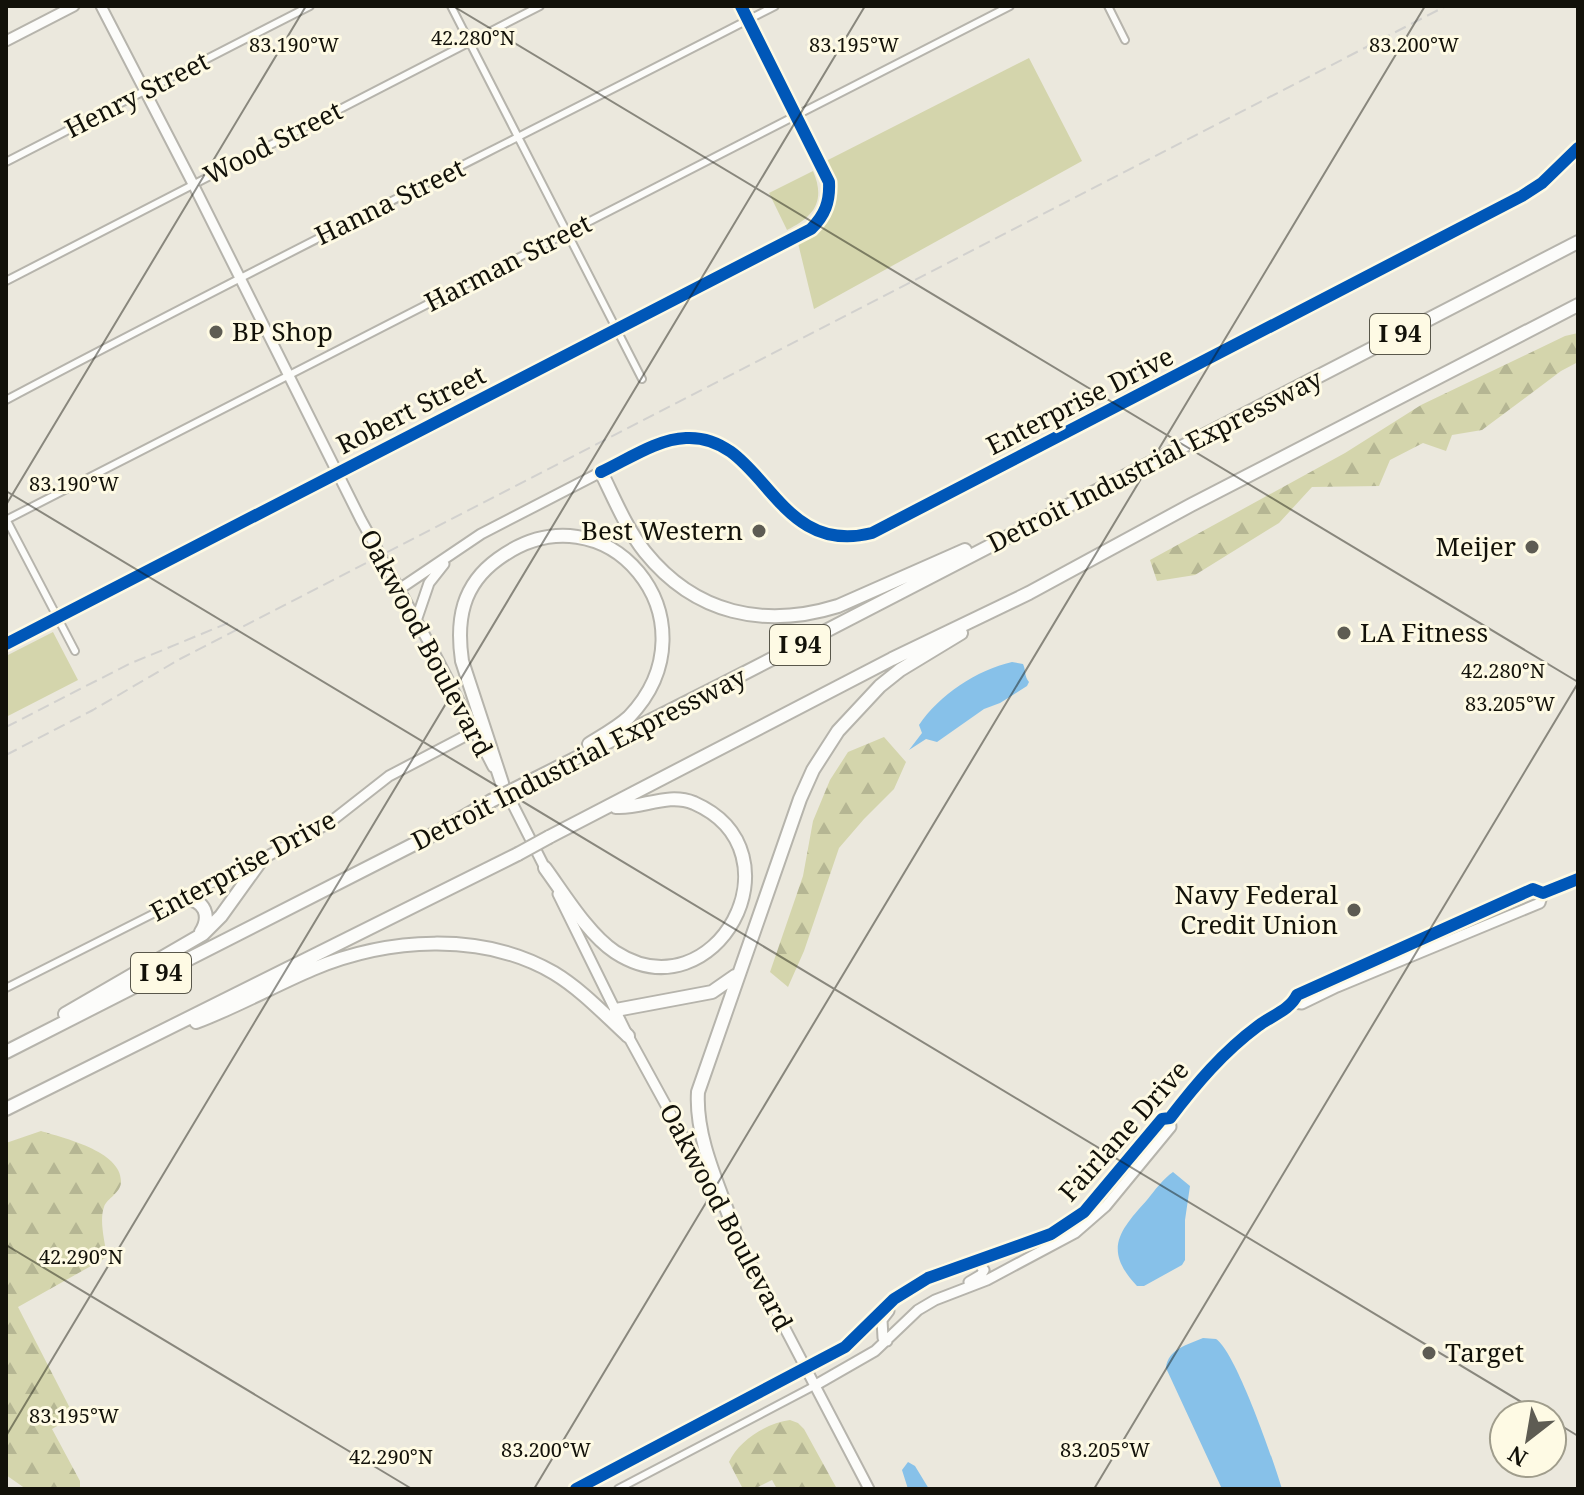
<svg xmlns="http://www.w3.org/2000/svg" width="1584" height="1495" font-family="'Noto Serif',serif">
<defs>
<pattern id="forest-firs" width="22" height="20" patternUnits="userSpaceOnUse" patternTransform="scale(2)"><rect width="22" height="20" fill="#d4d5ac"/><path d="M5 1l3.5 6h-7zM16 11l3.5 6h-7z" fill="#b5b693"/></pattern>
</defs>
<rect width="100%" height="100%" fill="#ebe8dd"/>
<path fill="#d4d5ac" d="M1029,58L1082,161L814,309L798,243C834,228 838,194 826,161Z
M813,171C826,201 814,217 787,230L769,193Z
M53,632L78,680L6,717V656Z"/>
<path fill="url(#forest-firs)" d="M1578,333V362L1561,371L1482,430L1452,435L1446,451L1423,443L1390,460L1379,486L1312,487L1279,523L1195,575L1157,581L1150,560L1345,453L1421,405L1565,336Z
M884,737L906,762L894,789L864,819L839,848L804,951L788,987L770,972L803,876L813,821L830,780L848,752Z
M41,1131C63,1138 122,1151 121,1182C121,1193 107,1198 104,1207C99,1221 105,1242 107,1257L18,1307L74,1416L52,1429L80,1481V1489H26L6,1475V1143Z
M790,1420L798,1423L804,1429L837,1489H777L772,1480L754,1489H743L729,1462C739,1440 767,1423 790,1420Z"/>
<path fill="#87c1e9" d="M1012,662L1023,664C1026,670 1024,676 1029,682L1027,686L1000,703L984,709L937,742L926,739L909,750L922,733L919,725C939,695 977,670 1012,662Z
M1173,1172L1190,1186L1185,1220V1260L1182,1265L1144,1286H1137C1103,1250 1119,1231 1147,1200C1155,1190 1163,1179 1173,1172Z
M1203,1338L1216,1339C1236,1352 1274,1462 1282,1489H1222L1166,1368C1168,1349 1187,1345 1203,1338Z
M908,1462L915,1466L929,1489H908L902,1470Z"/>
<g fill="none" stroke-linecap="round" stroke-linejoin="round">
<defs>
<path id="street" d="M451,6L642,379
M1108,6L1125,40
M6,162L310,6
M6,281L540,6
M6,400C260,265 519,138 775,6
M601,471C627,460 657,439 686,438C765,434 773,558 872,533L1522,196L1542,183L1578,148
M6,519L75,651
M6,520L1010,6
M6,644L811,229C825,215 830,202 829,182L741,6
M6,988L256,862
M576,1489L806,1368
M618,1489L814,1386"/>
<path id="secondary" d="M101,6L193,184L361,520L434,652L493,767
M6,41L74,6
M398,590L481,534L601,472
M416,621L429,583L444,564
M504,787L548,874
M262,859L329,823L389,776L473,732
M558,894L628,1036L720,1204
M1293,1003L1302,1004L1337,987L1540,903L1543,893
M734,1231L869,1489
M969,1282L981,1275L984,1270L976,1260
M887,1341L883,1338L882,1320L889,1311
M806,1368C826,1357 847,1348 863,1332C877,1318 889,1301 906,1290C948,1261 1002,1257 1048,1235C1097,1213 1129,1159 1162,1119L1170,1118C1196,1084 1223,1052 1258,1026C1271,1016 1290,1010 1297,995L1533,889L1543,893L1578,879
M814,1386L875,1351L918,1310L935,1300L987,1280L1075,1233L1106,1206L1171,1127L1170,1118"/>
<path id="highway" d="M601,472C614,498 626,528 645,552C695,614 764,629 838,606L965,550
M502,783L462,661C456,620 462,585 498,559C606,480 721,621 629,717C617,728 602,736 589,744
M523,785L731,680L1578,242
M549,837L892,659L1029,593L1191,505L1578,305
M545,868C564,894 588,934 615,952C715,1017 805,852 694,803C667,792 642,809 616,807
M185,899C205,900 211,916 201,932
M616,1010L712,992L735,976
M65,1014L203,934L221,916L262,859
M196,1022C236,1007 273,986 313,969C387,938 482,931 554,973C582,990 604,1014 628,1036
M6,1052L436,833L491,801
M6,1109L518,854
M736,1235C721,1190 695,1140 698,1092L800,799L813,770L838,731L880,686L900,670L961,633"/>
</defs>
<use href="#street" stroke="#b6b4ac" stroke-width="10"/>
<use href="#secondary" stroke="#b6b4ac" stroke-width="13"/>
<use href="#highway" stroke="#b6b4ac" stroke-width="16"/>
<use href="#street" stroke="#fcfcfa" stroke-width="6"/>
<use href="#secondary" stroke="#fcfcfa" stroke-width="9"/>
<use href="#highway" stroke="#fcfcfa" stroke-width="12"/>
<path stroke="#d2d1ce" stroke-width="2" stroke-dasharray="12 6" stroke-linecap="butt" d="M6,727L129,664L228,623
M6,755L93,710L180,659L1446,6"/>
<defs>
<path id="highway-bridge" d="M491,801L523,785
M518,854L549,837"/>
</defs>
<use href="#highway-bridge" stroke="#b6b4ac" stroke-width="16" stroke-linecap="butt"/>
<use href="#highway-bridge" stroke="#fcfcfa" stroke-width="12"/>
<defs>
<path id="cycleway" d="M601,472C627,460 657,439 686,438C765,434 773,558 872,533L1522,196L1542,183L1578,148
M6,644L811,229C825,215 830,202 829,182L741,6
M576,1489L845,1347L894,1299L928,1278L1051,1234L1084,1212L1162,1119L1170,1118C1196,1084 1223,1052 1258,1026C1271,1016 1290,1010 1297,995L1533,889L1543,893L1578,879"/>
</defs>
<use href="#cycleway" stroke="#fefae4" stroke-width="17"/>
<use href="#cycleway" stroke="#0057b8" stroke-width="12"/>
</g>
<path fill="none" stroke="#121109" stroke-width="2" stroke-opacity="0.45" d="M453,6L1578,682M6,491L1543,1415M6,505L306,6M6,1245L412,1489M1552,1420L1578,1436M6,1436L865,6M534,1489L1425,6M1094,1489L1578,683"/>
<g fill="#5e5c53" stroke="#fefae4" stroke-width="3">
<circle cx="216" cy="332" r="8"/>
<circle cx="759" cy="531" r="8"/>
<circle cx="1532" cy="547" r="8"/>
<circle cx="1344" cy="633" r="8"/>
<circle cx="1354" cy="910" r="8"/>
<circle cx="1429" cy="1353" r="8"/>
</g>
<g text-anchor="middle" stroke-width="6" stroke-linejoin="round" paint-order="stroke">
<g fill="#fefae4" stroke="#59574b" stroke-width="2">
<rect x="1370" y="314" width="60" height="40" rx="6"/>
<rect x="770" y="625" width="60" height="40" rx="6"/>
<rect x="131" y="953" width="60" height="40" rx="6"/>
</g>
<g font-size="24" font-weight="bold" fill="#121109">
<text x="1400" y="342">I 94</text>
<text x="800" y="653">I 94</text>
<text x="161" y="981">I 94</text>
</g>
<g font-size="26" fill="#121109" stroke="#fefae4">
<text transform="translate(137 95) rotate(-27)" y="9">Henry Street</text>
<text transform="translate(273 143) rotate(-27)" y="9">Wood Street</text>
<text transform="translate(390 202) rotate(-26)" y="9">Hanna Street</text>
<text transform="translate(508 263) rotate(-27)" y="9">Harman Street</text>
<text transform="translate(1080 401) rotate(-27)" y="9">Enterprise Drive</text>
<text transform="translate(411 410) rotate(-27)" y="9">Robert Street</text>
<text transform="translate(1155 461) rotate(-27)" y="9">Detroit Industrial Expressway</text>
<text transform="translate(426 643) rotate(62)" y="9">Oakwood Boulevard</text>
<text transform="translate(579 759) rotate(-27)" y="9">Detroit Industrial Expressway</text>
<text transform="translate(243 866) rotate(-28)" y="9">Enterprise Drive</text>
<text transform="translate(1124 1131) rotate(-48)" y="9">Fairlane Drive</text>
<text transform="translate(726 1217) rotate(62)" y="9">Oakwood Boulevard</text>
</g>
<g font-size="26" fill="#121109" stroke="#fefae4" text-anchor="start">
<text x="232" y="341">BP Shop</text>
<text x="743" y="540" text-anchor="end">Best Western</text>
<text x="1516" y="556" text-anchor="end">Meijer</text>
<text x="1360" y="642">LA Fitness</text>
<text x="1338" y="904" text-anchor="end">Navy Federal<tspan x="1338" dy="30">Credit Union</tspan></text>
<text x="1445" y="1362">Target</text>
</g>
</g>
<g font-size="20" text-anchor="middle" fill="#121109" stroke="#fefae4" stroke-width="6" stroke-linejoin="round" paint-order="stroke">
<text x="473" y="45">42.280°N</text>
<text x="294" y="52">83.190°W</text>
<text x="854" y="52">83.195°W</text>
<text x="1414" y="52">83.200°W</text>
<text x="74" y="491">83.190°W</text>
<text x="1503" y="678">42.280°N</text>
<text x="1510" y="711">83.205°W</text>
<text x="81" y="1264">42.290°N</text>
<text x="74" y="1423">83.195°W</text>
<text x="546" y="1457">83.200°W</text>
<text x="1105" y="1457">83.205°W</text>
<text x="391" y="1464">42.290°N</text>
</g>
<rect width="1584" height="1495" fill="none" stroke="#121109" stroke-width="16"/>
<g transform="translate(1528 1439) rotate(211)"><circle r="38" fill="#fefae4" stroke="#a09d8c" stroke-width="2"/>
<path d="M0-6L14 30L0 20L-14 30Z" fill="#5e5c53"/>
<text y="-12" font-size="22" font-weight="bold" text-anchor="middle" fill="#121109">N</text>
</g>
</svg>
